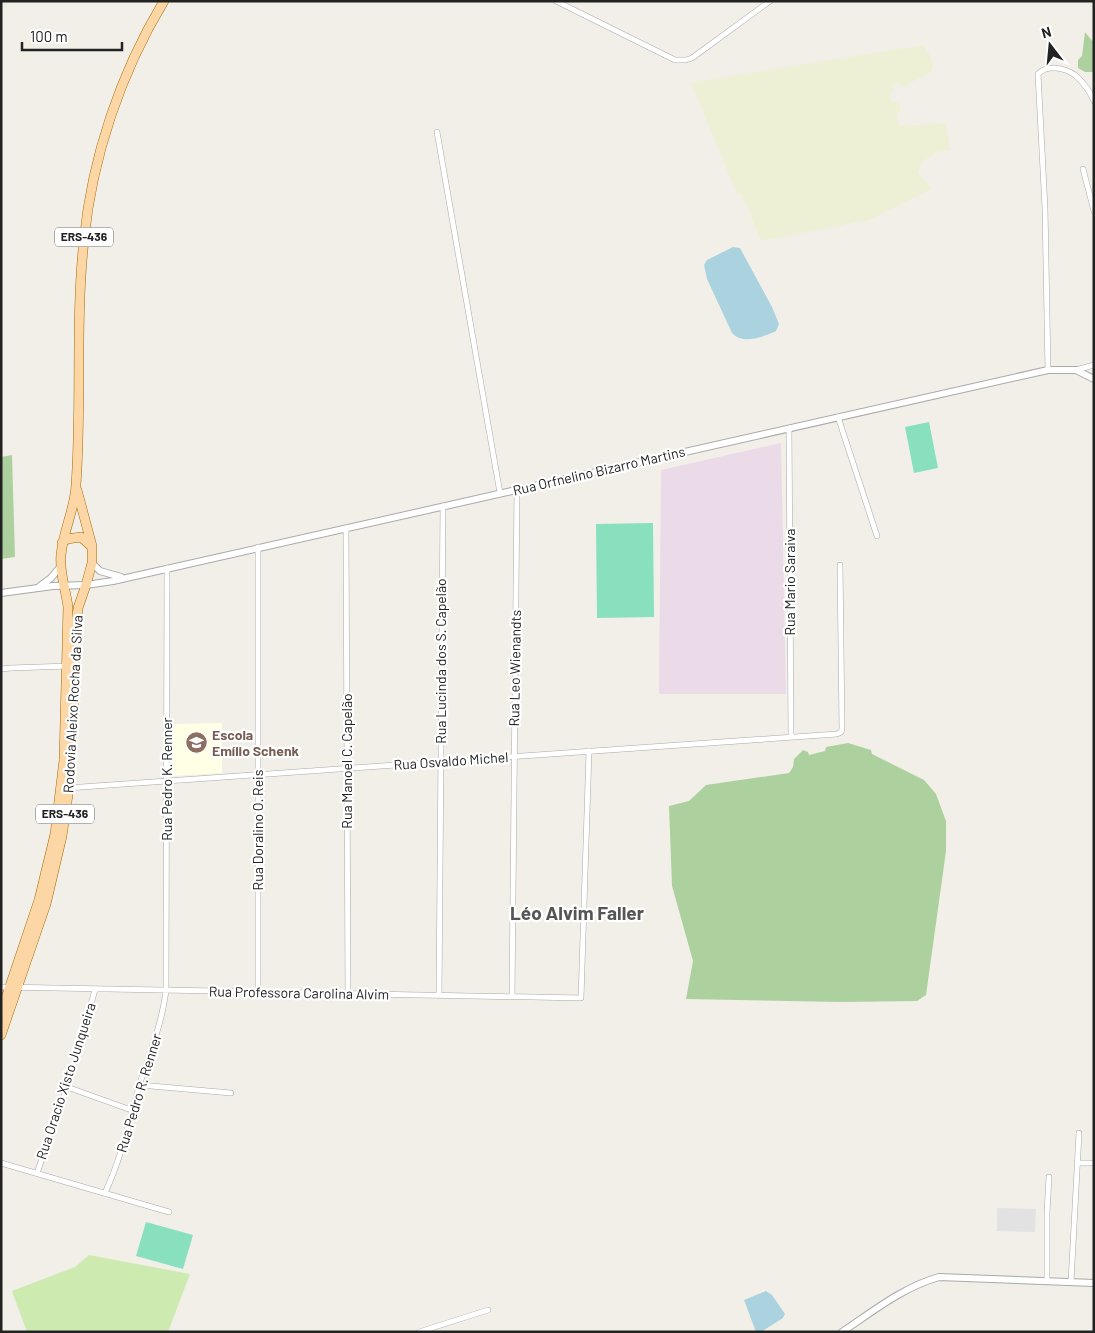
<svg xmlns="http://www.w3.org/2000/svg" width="1095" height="1333" font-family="Barlow,sans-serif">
<rect width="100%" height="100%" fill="#f2efe9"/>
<path fill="#ebdbe8" d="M781,443L786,694H659L661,470Z"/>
<path fill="#ffffe5" d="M222,723V773L171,776V724Z"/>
<path fill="#eef0d5" d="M923,45L931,57L933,66L931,72L903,87L899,83L892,85L893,91L889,96L892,102L899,103L901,108L897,115L899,126L946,123L950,150L936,152L921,163L918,173L932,189L869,220L761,241L742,194H737L691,83Z"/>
<path fill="#cdebb0" d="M89,1255L190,1274L168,1332H27L12,1291L75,1267Z"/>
<path fill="#add19e" d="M1085,32L1094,43V72H1085L1078,68V60L1082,56Z
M12,455L15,557L1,559V457Z
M848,743L871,750L872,754L924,780L936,794L946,821V851L926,995L917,1001L840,1002L686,999L693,961L672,886L669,806L689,801L706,785L789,773L793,767L794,759L803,750L808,752L809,755L825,751L826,747Z"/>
<path fill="#88e0be" d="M929,422L938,468L914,473L905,427Z
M653,523L654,617L597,618L596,524Z
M146,1222L193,1235L183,1269L136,1256Z"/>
<path fill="#e2e2e2" d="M997,1208L1036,1209L1035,1232L997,1231Z"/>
<path fill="#aad3df" d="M733,247L740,248L772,307L779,324L776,331C763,337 743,345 732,333L707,279L704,265L707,260Z
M766,1291L772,1295L785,1314L783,1318L761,1332H756L744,1300Z"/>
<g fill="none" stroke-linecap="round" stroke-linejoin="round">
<defs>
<path id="minor" d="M556,1L675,60H686L692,58L770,1
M437,132L500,493
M1083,169L1094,211
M1048,370L1045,208L1038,74C1047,64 1065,68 1075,75C1082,81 1090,92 1094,101
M1076,370L1094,365
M838,417L877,536
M789,428L791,737
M346,528L348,994
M258,547V992
M1,669L11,668L68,666
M67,788L837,734L841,732L842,729L840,565
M1,987L581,998L589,751
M439,996L443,506
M512,997L517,489
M140,1085L231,1093
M67,1087L134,1111
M1,1163L169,1212
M1077,1163H1094
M37,1173L67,1087L95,990
M105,1193C122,1156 129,1122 140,1083C150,1053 162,1023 166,991L167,568
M1047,1280V1212L1049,1177
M1071,1282L1079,1133
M419,1332L488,1310"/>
<path id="tertiary" d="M92,563L100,571L121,577
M40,586L51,578L60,567
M1,593L53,586L86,585L113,581L1048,370H1076L1094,379
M842,1332C872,1312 903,1287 939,1277L1094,1283"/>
<path id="primary" d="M62,543L67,539L81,537L91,546
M1,1013L39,900L55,834L64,760L68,607C66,590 59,572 61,555C63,531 75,509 76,485C82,403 75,321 84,240C92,157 121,72 164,1
M1,1035L46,904L62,836L69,788L70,759L73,726L75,635L78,608L86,585L92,563V546L77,490"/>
</defs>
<use href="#minor" stroke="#a9a9a9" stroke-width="6"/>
<use href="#tertiary" stroke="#a9a9a9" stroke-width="8"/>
<use href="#primary" stroke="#a06b00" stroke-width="10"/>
<use href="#minor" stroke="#fff" stroke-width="5"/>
<use href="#tertiary" stroke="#fff" stroke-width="6"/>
<use href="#primary" stroke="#fcd6a4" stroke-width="9"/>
</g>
<defs>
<symbol id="school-disc" viewBox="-11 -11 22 22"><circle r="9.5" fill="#8d6e63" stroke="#fff"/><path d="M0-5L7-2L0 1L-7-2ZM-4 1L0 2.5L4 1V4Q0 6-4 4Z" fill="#fff"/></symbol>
</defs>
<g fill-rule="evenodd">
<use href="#school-disc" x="184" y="730" width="25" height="25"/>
</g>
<g text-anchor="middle" stroke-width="4.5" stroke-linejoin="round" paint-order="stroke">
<g fill="#fff" stroke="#646464" stroke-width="1">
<rect x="55" y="227.5" width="58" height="19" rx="4"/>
<rect x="36" y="804.5" width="58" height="19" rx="4"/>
</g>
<g font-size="12" font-weight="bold" fill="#222">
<text x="84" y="241">ERS-436</text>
<text x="65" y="818">ERS-436</text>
</g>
<g font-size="14" fill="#222" stroke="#fff">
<text transform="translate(599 471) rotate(-13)" y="5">Rua Orfnelino Bizarro Martins</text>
<text transform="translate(790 582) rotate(-90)" y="5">Rua Mario Saraiva</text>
<text transform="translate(441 661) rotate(-90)" y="5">Rua Lucinda dos S. Capelão</text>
<text transform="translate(515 668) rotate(-89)" y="5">Rua Leo Wienandts</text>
<text transform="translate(73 704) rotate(-87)" y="5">Rodovia Aleixo Rocha da Silva</text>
<text transform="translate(347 761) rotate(-90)" y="5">Rua Manoel C. Capelão</text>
<text transform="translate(451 761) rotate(-4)" y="5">Rua Osvaldo Michel</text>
<text transform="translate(167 779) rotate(-90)" y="5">Rua Pedro K. Renner</text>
<text transform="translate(258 830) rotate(-90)" y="5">Rua Doralino O. Reis</text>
<text transform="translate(299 993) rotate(1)" y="5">Rua Professora Carolina Alvim</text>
<text transform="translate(66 1081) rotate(-72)" y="5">Rua Oracio Xisto Junqueira</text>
<text transform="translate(139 1093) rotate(-73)" y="5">Rua Pedro R. Renner</text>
</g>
<g font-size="14" font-weight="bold" fill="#785e54" stroke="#fff" text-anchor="start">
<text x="212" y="740">Escola<tspan x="212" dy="16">Emílio Schenk</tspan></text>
</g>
<g font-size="19" font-weight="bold" fill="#555" stroke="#fff">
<text x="577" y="920">Léo Alvim Faller</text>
</g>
</g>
<rect width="1095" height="1333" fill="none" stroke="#222222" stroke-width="5"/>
<g transform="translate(1050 45) rotate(344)" stroke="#ffffff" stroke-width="4" paint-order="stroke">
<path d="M0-4L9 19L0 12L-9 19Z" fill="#222222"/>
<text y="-8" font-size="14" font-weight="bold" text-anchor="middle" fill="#222222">N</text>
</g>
<path d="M22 42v8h100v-8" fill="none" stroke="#222222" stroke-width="2.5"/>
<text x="30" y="42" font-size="15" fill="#222222" stroke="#ffffff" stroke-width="4" paint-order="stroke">100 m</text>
</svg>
